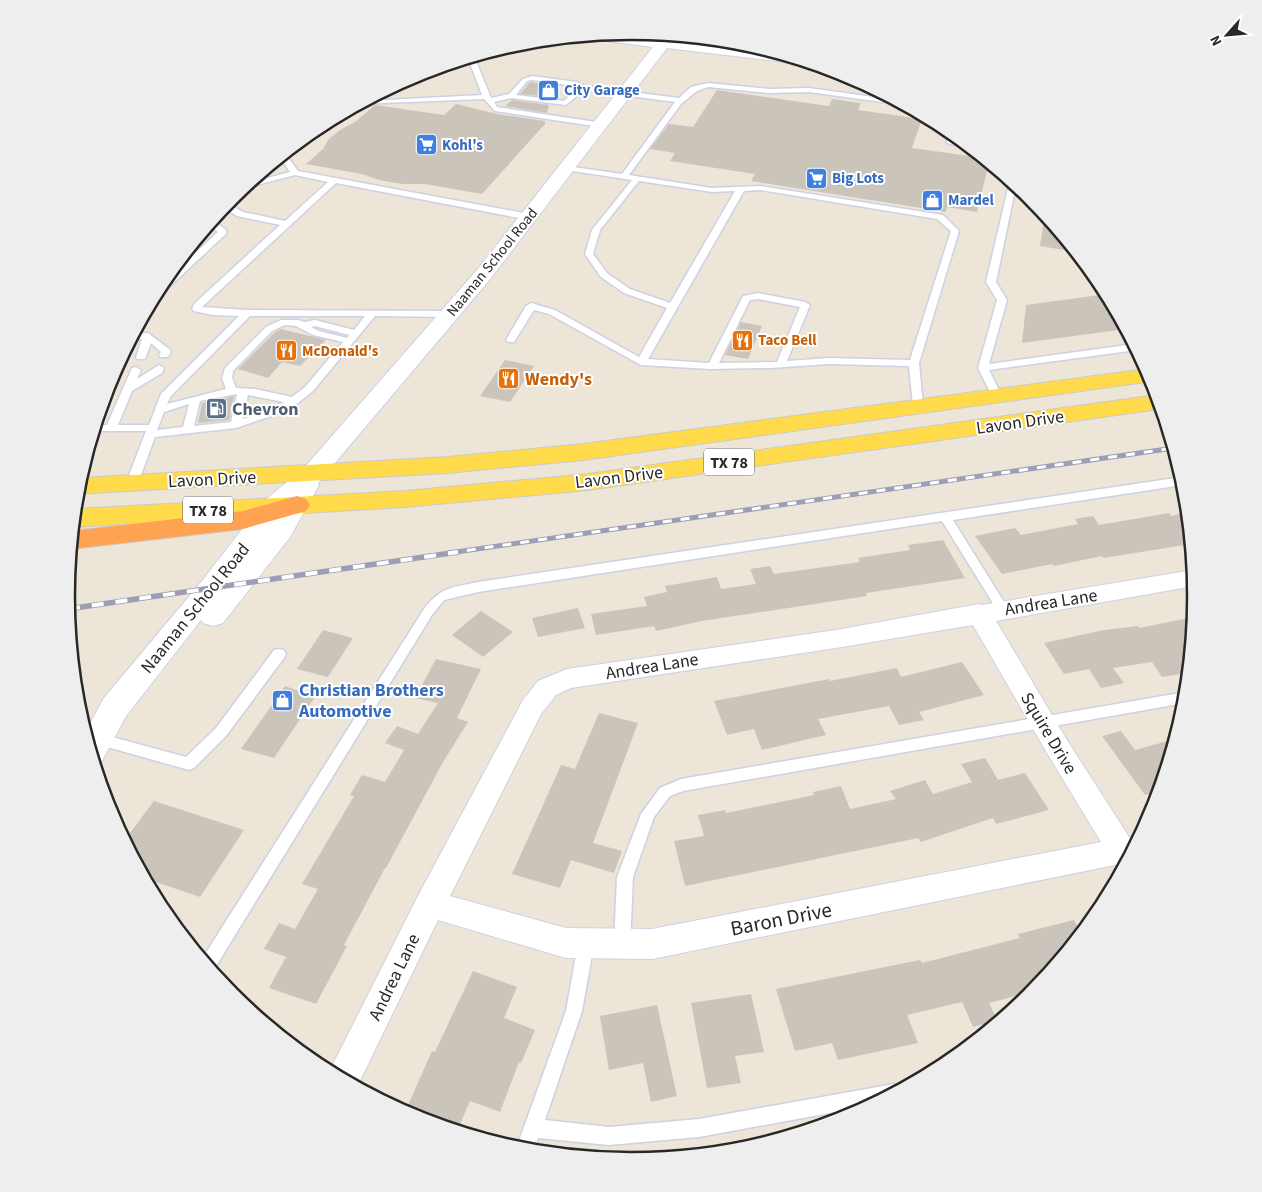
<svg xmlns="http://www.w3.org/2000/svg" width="1262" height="1192" font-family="'Source Sans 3',sans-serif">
<rect width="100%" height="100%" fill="#ede5d8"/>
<path fill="#cbc4bb" d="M530,82L553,86L551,97L520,94Z
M717,90L829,106L832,99L861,103L858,110L922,119L912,148L984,158L989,163L977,212L947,207L946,212L751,181L755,174L670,161L675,153L650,149L669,124L693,127Z
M512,100L549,105L547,113L505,106Z
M456,104L497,114L545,121V124L482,194L425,184H402L379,180L362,174L306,164L323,149L328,140L340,130L355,122L375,105L444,115Z
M1045,214L1060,233L1076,252L1040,246Z
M1107,294L1126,329L1022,343L1026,305Z
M741,322L762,326L748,359L725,355Z
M281,329L326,340L300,366L282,362L268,378L238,369L275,332Z
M505,360L534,366L510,402L480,396Z
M234,396L229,420L198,423L202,403Z
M1188,512L1191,544L1103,558L1102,556L1054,566L1052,564L1002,574L975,536L1015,528L1021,535L1078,524L1075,519L1093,516L1099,525L1169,513L1171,516Z
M943,540L965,578L866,593L867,596L702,621L656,631L654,626L596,635L591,614L647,606L644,597L667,592L665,586L717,577L721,589L756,584L750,569L770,566L774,574L860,562L858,558L910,550L908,545Z
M578,608L585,628L538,637L532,618Z
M481,611L513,632L483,657L452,635Z
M1194,617L1188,673L1162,677L1152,662L1113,668L1124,683L1101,688L1089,669L1064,674L1044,643L1104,630L1138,626L1139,628Z
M323,630L353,638L328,677L297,669Z
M436,659L481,669L457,718L468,722L443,762L386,868H385L344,945L347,946L316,1004L269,988L286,957L264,949L279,923L295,929L318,889L302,884L354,796L350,795L362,775L385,782L404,750L385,743L397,726L418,734L438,703L415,698Z
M962,662L984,695L919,712L924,720L899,725L889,706L818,719L826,735L762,750L754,729L727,735L714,701L829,679L830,681L897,668L901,677Z
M285,686L315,697L274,758L241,749Z
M599,713L638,723L593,843L622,851L614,873L571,860L560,888L512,874L561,765L575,769Z
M1121,731L1135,750L1175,739L1159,791L1145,795L1102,736Z
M985,758L998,780L1025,773L1049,810L996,824L993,818L921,842L918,838L685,886L674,841L704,836L698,815L725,810L726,813L814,795L813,792L841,786L850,809L896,799L890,791L925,780L933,794L972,782L961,764Z
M154,801L244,830L200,897L153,881L149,887L124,841Z
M1074,920L1081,933L1034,991L989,1003L997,1020L973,1027L962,1002L907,1015L918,1043L838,1060L832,1043L795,1051L776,989L920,960L922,963L1020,938L1018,934Z
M473,971L517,987L504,1018L535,1030L521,1063L519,1062L500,1112L470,1101L457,1131L415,1118L405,1112L432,1051L435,1052Z
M751,994L764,1052L735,1056L741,1083L707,1088L691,1003Z
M657,1005L677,1096L651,1102L643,1063L609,1070L600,1016Z"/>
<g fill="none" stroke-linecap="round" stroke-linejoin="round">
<defs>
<path id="lane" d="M694,38L741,42L758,47L697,40Z
M474,56L491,98L509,94L523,79L532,76L577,82L584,86L679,98L691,87L708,83L769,89L809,88L895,100L904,105L809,92L769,93L708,87L697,91L681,104L629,175L712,188L760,186L943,215L959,231L919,363L923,406L922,408H914L913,406L909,366L829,364L771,368L710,369L641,365L549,314L534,310L514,342H508L506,340L526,306L531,303L555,310L639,357L667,308L624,293L601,277L585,254L592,230L632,180L566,170L562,168L566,166L622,174L675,102L584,90L566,105L511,98L494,102L497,107L603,123V127H600L495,111L484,99L358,104L366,101L482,95L468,58ZM532,80L575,86L578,88L564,101L516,95L527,81ZM639,181L712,192L735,191L670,303L630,289L607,273L593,254L600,230ZM760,190L937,219L951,231L910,360L829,358L787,361L810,305L805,302L758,293L743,296L709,363L648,359L744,191ZM758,299L800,307L777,362L719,363L750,300Z
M949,131L955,135L954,140L966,144L973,150L947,143Z
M285,153L298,171L529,214L533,217L529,220L336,183L202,307L247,310L450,311L455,314L450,317L375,316L313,391L298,403L277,414L236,428L155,437L138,483L136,486H128L126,483L146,431H95L96,425H107L132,368L136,367L141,370L137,379L159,365L164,368L162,373L132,391L118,425H149L161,394L239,316L212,315L194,311L192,309L195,303L280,225L237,216L223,207L227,203L243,212L285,221L328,182L295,175L241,189L248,183L290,172L280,157ZM250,316H365L354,330L315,320L304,322L298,320H281L266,327L225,368L222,378L226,389L167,404L170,397ZM285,325L296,326L313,335L343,342L305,387L292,397L255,389L236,388L232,378L233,371L272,331ZM315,326L349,335L347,338L319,331L311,327ZM237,394L231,422L194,426L200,401ZM248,395L284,402L269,410L243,419ZM189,404L183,427L157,430L164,412Z
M1010,180L1016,185L996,282L1007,300L989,364L1134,344L1137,350L989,370L1002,396L997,399L992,396L978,368L997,300L986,282Z
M213,220L226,230V234L157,298H153L159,286L218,232L209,225Z
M148,333L169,349L171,351L168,357H160L159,355L161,352L151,343L145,359H137L136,357L142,339L131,340L134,334Z
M1182,477L1183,485L953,520L1009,610L1007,613H999L942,521L478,592L444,600L432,615L213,971L202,959L424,609C442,586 451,588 478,582Z
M279,649L284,650L286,654L284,658L226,736L194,768L189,770L100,745L98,741L100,737L105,735L186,757L216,728L274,650Z
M1186,692L1185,703L683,791L670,796L654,817L633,877L630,944L628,949L622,952L616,949L614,944L617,877L641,814L660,788L681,779Z
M586,936L592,939L594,944L582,1011L545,1120L609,1127L699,1119L894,1084L901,1089L868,1107L860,1108L859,1111L842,1119L841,1111L699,1137L609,1145L538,1138L534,1151L516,1149L566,1011L578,944L580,939Z"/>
<path id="street" d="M1193,570L1194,586L996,621L1065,737L1129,837L1139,838L1125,863L652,959L566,958L438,920L357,1087L329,1072L419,894L523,700L538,681L567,669L836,630L979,604L982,605ZM973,625L1047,753L1101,842L652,929L566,928L450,896L541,714L556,695L571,688L836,648Z"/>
<path id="secondary" d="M612,33L661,39L668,35L684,36L679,41L775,52L808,62L802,64L667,48L491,278L318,483L319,485L290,537L223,623L213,626L203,623L201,620L126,716L102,761L95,764L85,733L104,698L202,581L264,501L304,468L477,270L653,47L591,39L584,36Z"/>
<path id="primary" d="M1147,369L1153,381L583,460L447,473L76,494L80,478L447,457L583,444Z
M1157,395L1161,408L1159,409L588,490L405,507L73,527L75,509L405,491L588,474Z"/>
<path id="highway" d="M297,496L306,499L310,505L306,511L243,529L71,549L73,531L243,511Z"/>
</defs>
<use href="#lane" stroke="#cdd1e3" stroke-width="3"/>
<use href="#street" stroke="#cdd1e3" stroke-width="2"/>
<use href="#secondary" stroke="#cdd1e3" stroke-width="2"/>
<use href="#primary" stroke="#cbcbcb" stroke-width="2"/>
<use href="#highway" stroke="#cbcbcb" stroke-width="2"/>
<use href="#lane" fill="#fff" fill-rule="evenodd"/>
<use href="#street" fill="#fff" fill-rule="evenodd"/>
<use href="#secondary" fill="#fff" fill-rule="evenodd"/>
<use href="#primary" fill="#ffda4b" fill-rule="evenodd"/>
<use href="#highway" fill="#ffa251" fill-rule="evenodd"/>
<defs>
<path id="rail-far1" d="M449,553L1174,448"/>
<path id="rail" d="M68,609L458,552"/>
</defs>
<use href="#rail-far1" stroke="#9b9eb5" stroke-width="5"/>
<use href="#rail" stroke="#9b9eb5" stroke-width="5.5"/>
<use href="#rail-far1" stroke="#fff" stroke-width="3" stroke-dasharray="9" stroke-linecap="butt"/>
<use href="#rail" stroke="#fff" stroke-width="4" stroke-dasharray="12" stroke-linecap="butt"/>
</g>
<defs>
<symbol id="shop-square" viewBox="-11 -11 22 22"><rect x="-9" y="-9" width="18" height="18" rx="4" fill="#3f7fe0" stroke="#fff"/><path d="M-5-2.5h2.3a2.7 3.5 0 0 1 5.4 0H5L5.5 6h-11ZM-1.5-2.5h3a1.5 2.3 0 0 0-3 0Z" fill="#fff"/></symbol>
<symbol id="supermarket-square" viewBox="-11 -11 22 22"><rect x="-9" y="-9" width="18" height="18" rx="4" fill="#3f7fe0" stroke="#fff"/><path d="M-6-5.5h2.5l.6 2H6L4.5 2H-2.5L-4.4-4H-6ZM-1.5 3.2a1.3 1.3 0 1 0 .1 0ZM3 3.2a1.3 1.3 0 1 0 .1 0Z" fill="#fff"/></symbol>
<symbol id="restaurant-square" viewBox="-11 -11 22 22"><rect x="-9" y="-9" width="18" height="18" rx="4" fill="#e8710a" stroke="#fff"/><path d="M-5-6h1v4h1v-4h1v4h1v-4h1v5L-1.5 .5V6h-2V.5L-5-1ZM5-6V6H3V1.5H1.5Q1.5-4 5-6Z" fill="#fff"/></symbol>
<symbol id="fuel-square" viewBox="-11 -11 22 22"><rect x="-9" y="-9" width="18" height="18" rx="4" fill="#5c6f8a" stroke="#fff"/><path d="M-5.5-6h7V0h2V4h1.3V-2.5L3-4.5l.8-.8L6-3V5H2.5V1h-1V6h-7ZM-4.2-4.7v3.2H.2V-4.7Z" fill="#fff"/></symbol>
</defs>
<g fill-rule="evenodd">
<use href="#shop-square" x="536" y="78" width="25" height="25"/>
<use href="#supermarket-square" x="414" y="132" width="25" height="25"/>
<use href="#supermarket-square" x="804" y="166" width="25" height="25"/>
<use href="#shop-square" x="920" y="188" width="25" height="25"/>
<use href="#restaurant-square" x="730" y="328" width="25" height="25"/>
<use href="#restaurant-square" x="274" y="338" width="25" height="25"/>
<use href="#restaurant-square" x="496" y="366" width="25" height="25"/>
<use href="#fuel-square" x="204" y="396" width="25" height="25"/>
<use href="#shop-square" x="270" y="688" width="25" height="25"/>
</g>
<g text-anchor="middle" stroke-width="4" stroke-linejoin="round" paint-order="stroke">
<g font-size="15" font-weight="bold" fill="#366cbe" stroke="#fff" text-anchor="start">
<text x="564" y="95">City Garage</text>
<text x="442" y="150">Kohl's</text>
<text x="832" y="183">Big Lots</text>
<text x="948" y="205">Mardel</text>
</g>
<g font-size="15" fill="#282828" stroke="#fff">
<text transform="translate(492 262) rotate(-51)" y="5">Naaman School Road</text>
</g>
<g font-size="15" font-weight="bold" fill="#c56008" stroke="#fff" text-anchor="start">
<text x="758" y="345">Taco Bell</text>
<text x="302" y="356">McDonald's</text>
</g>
<g fill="#fff" stroke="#686868" stroke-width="1">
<rect x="704" y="448.5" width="50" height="27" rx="4"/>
<rect x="183" y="496.5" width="50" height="27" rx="4"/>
</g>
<g font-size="16" font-weight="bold" fill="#282828">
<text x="729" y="468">TX 78</text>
<text x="208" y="516">TX 78</text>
</g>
<g font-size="18" font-weight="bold" fill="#c56008" stroke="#fff" text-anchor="start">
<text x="525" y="385">Wendy's</text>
</g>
<g font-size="18" font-weight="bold" fill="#4e5e75" stroke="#fff" text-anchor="start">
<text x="232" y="415">Chevron</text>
</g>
<g font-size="18" fill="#282828" stroke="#fff">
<text transform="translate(1020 422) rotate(-8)" y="6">Lavon Drive</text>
<text transform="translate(619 477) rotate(-7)" y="6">Lavon Drive</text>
<text transform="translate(212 479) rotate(-3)" y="6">Lavon Drive</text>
<text transform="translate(1051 602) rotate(-9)" y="6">Andrea Lane</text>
<text transform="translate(195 608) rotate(-51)" y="6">Naaman School Road</text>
<text transform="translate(652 666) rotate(-9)" y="6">Andrea Lane</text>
<text transform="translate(1049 733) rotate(59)" y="6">Squire Drive</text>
<text transform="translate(394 977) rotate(-64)" y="6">Andrea Lane</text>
</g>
<g font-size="18" font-weight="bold" fill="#366cbe" stroke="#fff" text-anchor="start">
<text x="299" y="696">Christian Brothers<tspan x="299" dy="21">Automotive</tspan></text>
</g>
<g font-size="21" fill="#282828" stroke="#fff">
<text transform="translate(781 919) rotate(-11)" y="7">Baron Drive</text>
</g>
</g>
<path d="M0 0H1262V1192H0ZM75 596a556 556 0 1 1 1112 0a556 556 0 1 1-1112 0Z" fill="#eee" fill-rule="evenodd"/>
<path fill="none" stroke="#282828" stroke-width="2.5" d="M75 596a556 556 0 1 1 1112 0a556 556 0 1 1-1112 0Z"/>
<g transform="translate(1227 35) rotate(243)" stroke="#ffffff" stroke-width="4" paint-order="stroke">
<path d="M0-4L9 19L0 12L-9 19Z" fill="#282828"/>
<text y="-8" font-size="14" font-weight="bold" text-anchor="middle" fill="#282828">N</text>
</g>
</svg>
